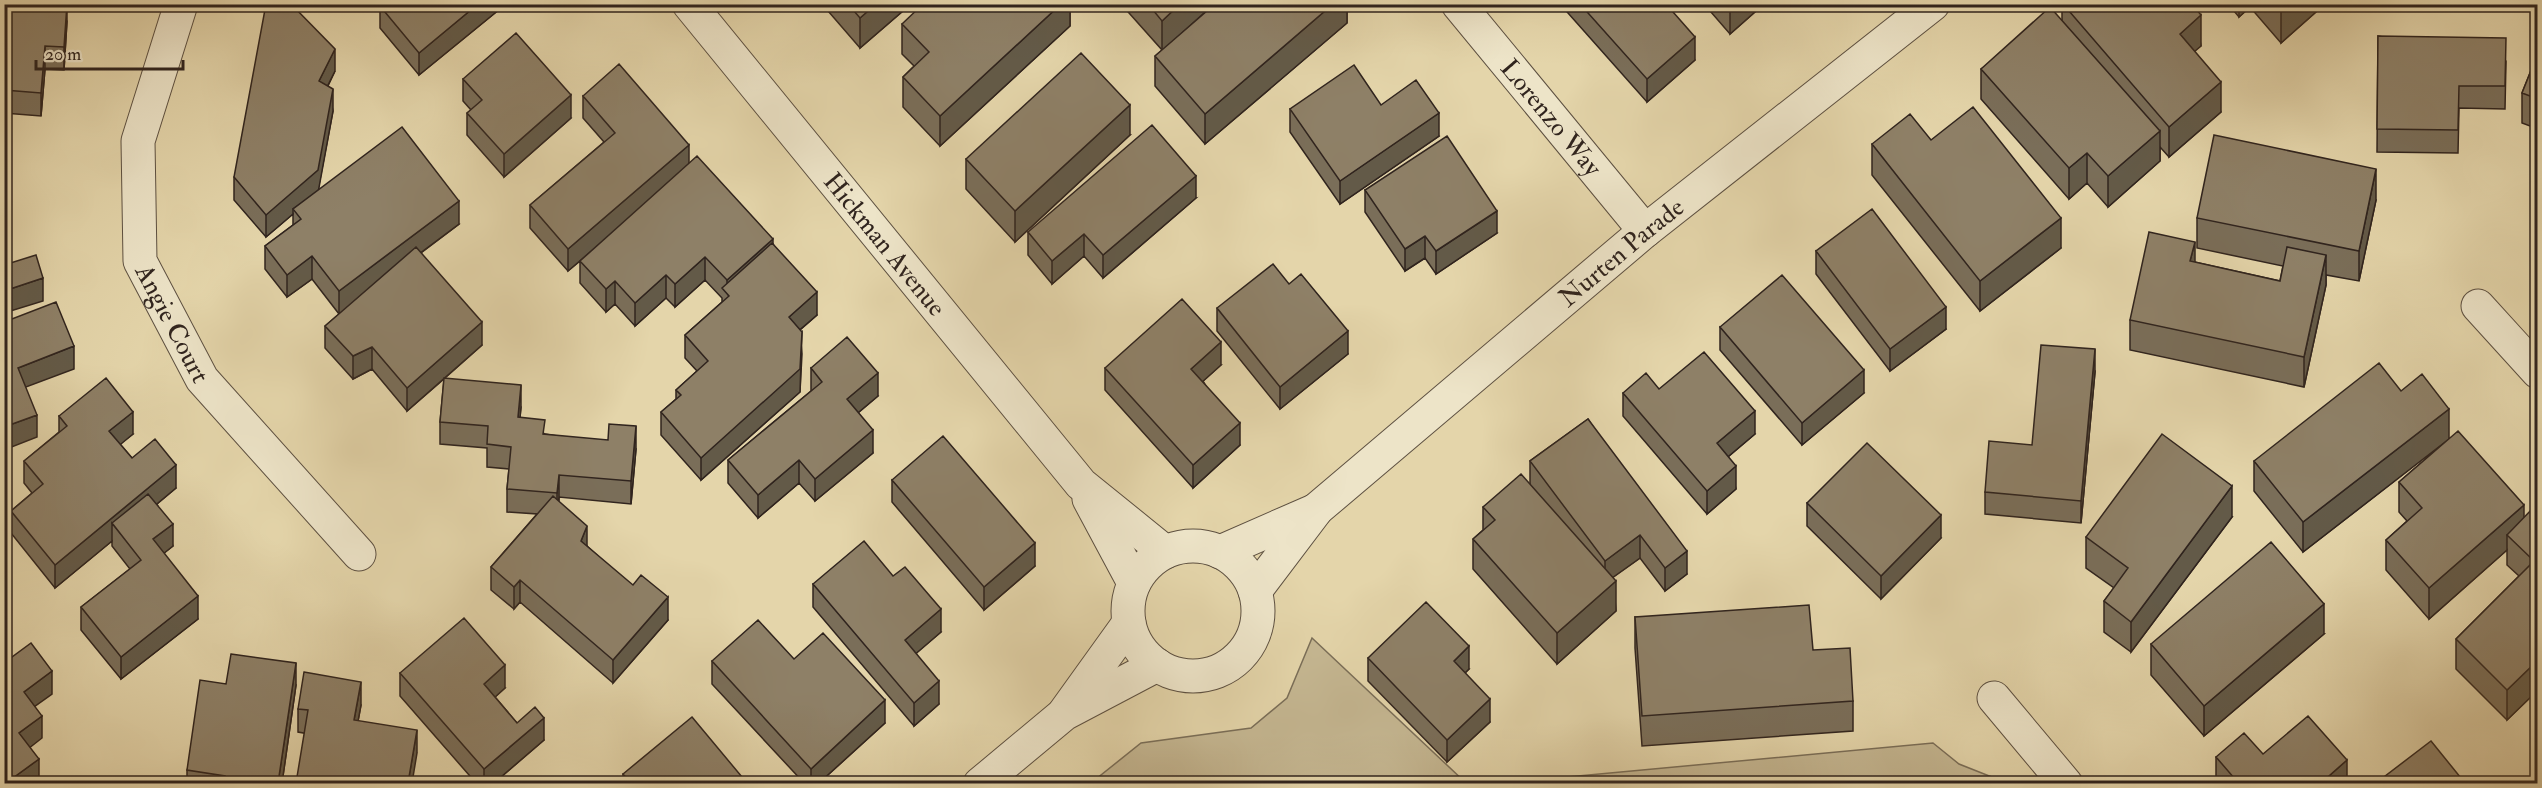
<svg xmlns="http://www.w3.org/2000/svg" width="2542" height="788" font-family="'IM FELL Double Pica',serif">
<rect width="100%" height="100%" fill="#e4d5aa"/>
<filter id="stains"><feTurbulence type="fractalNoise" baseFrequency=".00333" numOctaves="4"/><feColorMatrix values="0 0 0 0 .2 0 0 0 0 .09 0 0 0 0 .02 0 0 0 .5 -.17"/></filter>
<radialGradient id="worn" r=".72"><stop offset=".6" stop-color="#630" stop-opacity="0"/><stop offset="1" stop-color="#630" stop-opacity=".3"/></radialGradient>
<path fill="#c5b792" stroke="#7a6e58" stroke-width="1.5" d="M1312,638L1466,783H1091L1141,743L1251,728L1287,698Z
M1933,743L1959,764L2002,781L1999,784L1502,783Z"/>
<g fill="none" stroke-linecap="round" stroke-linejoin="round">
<defs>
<g id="minor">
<path id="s1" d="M181,4L138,141L140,261L202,379L359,554"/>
<path id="s2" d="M689,4L1081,484L1165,552"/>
<path id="s3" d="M1458,4L1645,231"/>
<path d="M2478,306L2538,372"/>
<path d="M1089,499L1134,583"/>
<circle cx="1193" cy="611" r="65"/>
<path d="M1220,552L1316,510"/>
<path id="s4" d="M1255,591L1317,509L1645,231L1933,4"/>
<path d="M1994,698L2066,784"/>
<path d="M1065,712L1129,623"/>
<path d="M980,784L1064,714L1157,665"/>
</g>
</defs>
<use href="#minor" stroke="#5d5041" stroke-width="35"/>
<use href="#minor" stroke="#ede4c8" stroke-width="33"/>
</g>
<path fill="#7a6e59" stroke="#30241e" stroke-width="1.5" d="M4,4L67,21L64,70L45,69L41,116L4,113Z
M506,4L419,75L380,28V6Z
M822,4H911L860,48Z
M1070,4V26L940,146L903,107V77L914,66L902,54V24Z
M1121,4H1214L1183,32L1347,4V23L1205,144L1155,86V56L1162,50Z
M1560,4H1666L1695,60L1647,102Z
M1704,4H1764L1730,34Z
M2062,4H2196L2194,7L2201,46L2194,51L2221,112L2169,157L2160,147V161L2108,207L2087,183L2069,199L1981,99V69L2062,20Z
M2228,4H2325L2281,43L2250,7L2239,17Z
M2378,36L2506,61L2505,109L2459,108L2458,153L2377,152Z
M2538,53V129L2522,123V93Z
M335,71L328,86L333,111L318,190L459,224L421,253L482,345L445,378L521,407L520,417L545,434L636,449L631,504L559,497V502L587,546L668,620L613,683L520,602L514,609L491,590V567L537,514L507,512V489L509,469L487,467V448L440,444V422L444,379L407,411L372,369L353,379L325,348V326L339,314L312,279L287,297L265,269V246L293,225V214L266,237L234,200V177Z
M463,79L571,118L504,177L467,135V113L471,110L463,101Z
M583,96L689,163L773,244L817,315L800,330L802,354L800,392L701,480L661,435V412L676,399V390L697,371L685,358V335L722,302V298L705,280L675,307L666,298L635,326L615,304L606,312L580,283V261L568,271L530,228V205L604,142L583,118Z
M1381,105L1439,136L1340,204L1290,132V109Z
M1130,135L1015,242L966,189V159Z
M1931,140L2061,248L1980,311L1872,175V144Z
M1365,190L1497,233L1436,274L1425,258L1405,271L1365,212Z
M1196,198L1103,278L1084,256L1052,284L1028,255V232Z
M2376,200L2359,281L2326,275V285L2304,387L2130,350V320L2195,262L2280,281L2283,266L2197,248V218Z
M1816,251L1946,329L1890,371L1816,274Z
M1289,284L1348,354L1280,409L1217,331V308Z
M1720,327L1864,393L1802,445L1720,350Z
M1221,365L1203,381L1240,445L1193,488L1105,390V368Z
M811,368L878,396L858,413L873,453L815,501L799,483L758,518L728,483V460L811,391Z
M2095,372L2081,523L1985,514V492L2032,445Z
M1659,389L1755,434L1728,457L1736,489L1707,514L1623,416V393Z
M2401,391L2449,438L2524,518L2538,508V690L2507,720L2456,669V639L2519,576L2507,565V550L2429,619L2386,570V540L2407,521L2399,512V482L2446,441L2303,552L2254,491V461Z
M59,416L133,434L120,444L132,458L176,488L157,504L173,546L164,553L198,619L121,679L81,630V607L130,569L112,546V541L55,588L11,533V511L32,493L24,483V461L59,432Z
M1588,419L1687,574L1665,591L1640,558L1613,577L1616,611L1557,664L1473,569V539L1483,530V507L1530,484V461Z
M892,480L1035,566L984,610L892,502Z
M1807,503L1941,538L1881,599L1807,526Z
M2232,517L2131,652L2104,632V601L2114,588L2086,568V537Z
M813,584L941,632L916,653L939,704L914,726L813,607Z
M1635,617L1813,650L1853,701V731L1642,746L1635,648Z
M2324,634L2204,736L2151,675V644Z
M1368,658L1469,669L1465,673L1490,722L1447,762L1368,681Z
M794,659L885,723L819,783H804L712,684V661Z
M400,673L505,688L495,697L517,723L544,740L494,783H476L400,696Z
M226,684L296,685L282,783H187V770Z
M361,705L358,721L417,753L298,732V709Z
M2263,754L2347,783H2219L2216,779V757Z
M623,774L747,783H623Z"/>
<path fill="#635a48" stroke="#30241e" stroke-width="1.5" d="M67,4V21L64,70V47Z
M478,4H506L419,75V53Z
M876,4H911L860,48V18Z
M1061,4H1070V26L940,146V116Z
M1180,4H1214L1162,51V21Z
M1333,4H1347V23L1205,144V114Z
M1730,4H1764L1730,34Z
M2239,4H2250V7L2239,17Z
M2290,4H2325L2281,43V12Z
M2201,15V46L2180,64V34Z
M1695,37V60L1647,102V79Z
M45,46V69L41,116V93Z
M335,49V71L319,103V81Z
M2221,82V112L2169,157V127Z
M333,89V111L318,193L293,209V214L266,237V215Z
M571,95V118L504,177V154Z
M1130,105V135L1015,242V211Z
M1439,113V136L1340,204V181Z
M2160,131V161L2108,207V176Z
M689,145V168L568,271V249Z
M2087,153V183L2069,199V168Z
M2376,169V200L2359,281V251Z
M1196,176V198L1103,278V255Z
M459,201V224L339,314V291Z
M1497,211V233L1436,274V251Z
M2061,218V248L1980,311V281Z
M1084,234V256L1052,284V261Z
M1425,236V258L1405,271V249Z
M773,239V262L729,296L727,293V280Z
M2195,242V272L2190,261Z
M2326,255V285L2304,387V357Z
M312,256V279L287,297V275Z
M705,257V280L675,307V284Z
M666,275V298L635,326V303Z
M43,278V301L4,313V291Z
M615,281V304L606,312V289Z
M817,292V315L789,339V317Z
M1946,307V329L1890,371V349Z
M482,322V345L407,411V388Z
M1348,331V354L1280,409V387Z
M802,332L800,392L701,480V458Z
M1221,342V365L1191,392V369Z
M74,346V369L18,390V368Z
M372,347V369L353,379V356Z
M2095,349V372L2081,523V501Z
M1864,370V393L1802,445V423Z
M878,373V396L847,422V399Z
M521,385V407L518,440V417Z
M2449,409V439L2303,552V522Z
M1755,411V434L1717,466V443Z
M133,412V434L109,454V431Z
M37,415V437L4,450V427Z
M1240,423V445L1193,488V465Z
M636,426V449L631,504V481Z
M873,430V453L815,501V479Z
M799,460V483L758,518V495Z
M176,465V488L121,534L112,523V541L55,588V565Z
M1736,466V489L1707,514V491Z
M559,475V497L557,516V493Z
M2232,486V517L2131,652V622Z
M2524,505V536L2507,535V550L2429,619V588Z
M1941,515V538L1881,599V576Z
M173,524V546L153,562V539Z
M587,526V549L581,541Z
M1640,535V558L1605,583V561Z
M1035,543V566L984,610V587Z
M1687,551V574L1665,591V568Z
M520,580V602L514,609V587Z
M1616,581V611L1557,664V633Z
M198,596V619L121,679V657Z
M668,597V620L613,683V660Z
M2324,604V634L2204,736V706Z
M941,609V632L905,663V640Z
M1469,646V669L1454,684V661Z
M2538,660V690L2507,720V690Z
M296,663V685L282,783H278Z
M505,665V688L484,707V684Z
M52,671V694L24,714V692Z
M939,681V704L914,726V703Z
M361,682V705L354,743V720Z
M1490,699V722L1447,762V740Z
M885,700V723L819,783H811V769Z
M42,716V738L19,756V733Z
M544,718V740L494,783H484V769Z
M417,730V753L412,783H408Z
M39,759V781L36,783H6Z
M2347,760V783H2321Z"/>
<path fill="#8e8067" stroke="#30241e" stroke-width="1.5" d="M4,4H67L64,47L45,46L41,93L4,90Z
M266,4H291L335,49L319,81L333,89L318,170L266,215L234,177Z
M382,4H478L419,53L380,6Z
M848,4H876L860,18Z
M923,4H1061L940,116L903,77L929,52L902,24Z
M1148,4H1180L1162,21Z
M1215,4H1333L1205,114L1155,56Z
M1580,4H1666L1695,37L1647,79Z
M2063,4H2192L2201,15L2180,34L2221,82L2169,127Z
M2274,4H2290L2281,12Z
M2050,7L2160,131L2108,176L2087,153L2069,168L1981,69Z
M516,33L571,95L504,154L467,113L482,100L463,79Z
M2378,36L2506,38L2505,86H2459L2458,130L2377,129Z
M1081,53L1130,105L1015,211L966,159Z
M2538,53V99L2522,93Z
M619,64L689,145L568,249L530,205L615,133L583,96Z
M1354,65L1381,105L1416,80L1439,113L1340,181L1290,109Z
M1973,107L2061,218L1980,281L1872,144L1910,114L1931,140Z
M1152,125L1196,176L1103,255L1084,234L1052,261L1028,232Z
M402,127L459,201L339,291L312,256L287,275L265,246L301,219L293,209Z
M2214,135L2376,169L2359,251L2197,218Z
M1447,136L1497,211L1436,251L1425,236L1405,249L1365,190Z
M697,156L773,239L727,280L705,257L675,284L666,275L635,303L615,281L606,289L580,261Z
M1872,209L1946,307L1890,349L1816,251Z
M2149,232L2195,242L2190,261L2280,281L2287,247L2326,255L2304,357L2130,320Z
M772,243L817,292L789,317L802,332L800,369L701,458L661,412L681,395L676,390L708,361L685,335L729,296L722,288Z
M416,247L482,322L407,388L372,347L353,356L325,326Z
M36,255L43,278L4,291V265Z
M1273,264L1289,284L1301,274L1348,331L1280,387L1217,308Z
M1782,275L1864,370L1802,423L1720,327Z
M1182,299L1221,342L1191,369L1240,423L1193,465L1105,368Z
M56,302L74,346L18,368L37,415L4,427V322Z
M847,337L878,373L847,399L873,430L815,479L799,460L758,495L728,460L822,382L811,368Z
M2041,345L2095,349L2081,501L1985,492L1989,441L2032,445Z
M1704,352L1755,411L1717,443L1736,466L1707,491L1623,393L1646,373L1659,389Z
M2379,363L2401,391L2422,374L2449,409L2303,522L2254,461Z
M106,378L133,412L109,431L132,458L155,439L176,465L55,565L11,511L43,484L24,461L67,426L59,416Z
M444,378L521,385L518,417L545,420L543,434L608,440L609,424L636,426L631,481L559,475L557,493L507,489L511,447L487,444L488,426L440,422Z
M1588,419L1687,551L1665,568L1640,535L1605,561L1530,461Z
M2458,431L2524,505L2429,588L2386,540L2422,508L2399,482Z
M2162,434L2232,486L2131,622L2104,601L2128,568L2086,537Z
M943,436L1035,543L984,587L892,480Z
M1867,443L1941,515L1881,576L1807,503Z
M1521,474L1616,581L1557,633L1473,539L1495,520L1483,507Z
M148,494L173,524L153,539L198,596L121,657L81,607L141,560L112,523Z
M553,496L587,526L581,541L633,585L641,575L668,597L613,660L520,580L514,587L491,567Z
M2535,506L2538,508V660L2507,690L2456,639L2534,561L2507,535Z
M864,541L893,576L905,567L941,609L905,640L939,681L914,703L813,584Z
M2271,542L2324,604L2204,706L2151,644Z
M1426,602L1469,646L1454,661L1490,699L1447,740L1368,658Z
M1809,605L1813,650L1850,648L1853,701L1642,716L1635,617Z
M464,618L505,665L484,684L517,723L535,707L544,718L484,769L400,673Z
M758,620L794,659L823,633L885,700L811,769L712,661Z
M31,643L52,671L24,692L42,716L19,733L39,759L6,783H4V663Z
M231,654L296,663L278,783H224L225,776L187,770L200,680L226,684Z
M304,672L361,682L354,720L417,730L408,783H296L308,710L298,709Z
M2308,716L2347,760L2321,783H2229L2235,779L2216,757L2244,733L2263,754Z
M692,717L747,783H631L623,774Z
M2431,741L2465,783H2376Z"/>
<g text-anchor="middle" stroke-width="6" stroke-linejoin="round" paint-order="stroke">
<g font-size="26" fill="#30241e" stroke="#ede4c8">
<text dy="9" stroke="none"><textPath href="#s3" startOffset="147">Lorenzo Way</textPath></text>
<text dy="9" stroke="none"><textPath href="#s2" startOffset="310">Hickman Avenue</textPath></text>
<text dy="9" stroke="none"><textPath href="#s4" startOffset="501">Nurten Parade</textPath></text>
<text dy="9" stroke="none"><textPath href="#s1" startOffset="334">Angie Court</textPath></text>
</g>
</g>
<rect width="2542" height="788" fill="none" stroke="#e4d5aa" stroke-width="24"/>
<rect x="6" y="6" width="2530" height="776" fill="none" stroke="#30241e" stroke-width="3"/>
<rect x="12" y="12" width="2518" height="764" fill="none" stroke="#30241e" stroke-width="1.5"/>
<path d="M36 60v9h147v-9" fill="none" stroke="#30241e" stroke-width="3"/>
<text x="45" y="60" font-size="18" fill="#30241e" stroke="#ede4c8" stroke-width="4.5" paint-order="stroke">20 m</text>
<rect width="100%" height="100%" filter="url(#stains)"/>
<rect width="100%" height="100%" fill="url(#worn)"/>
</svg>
